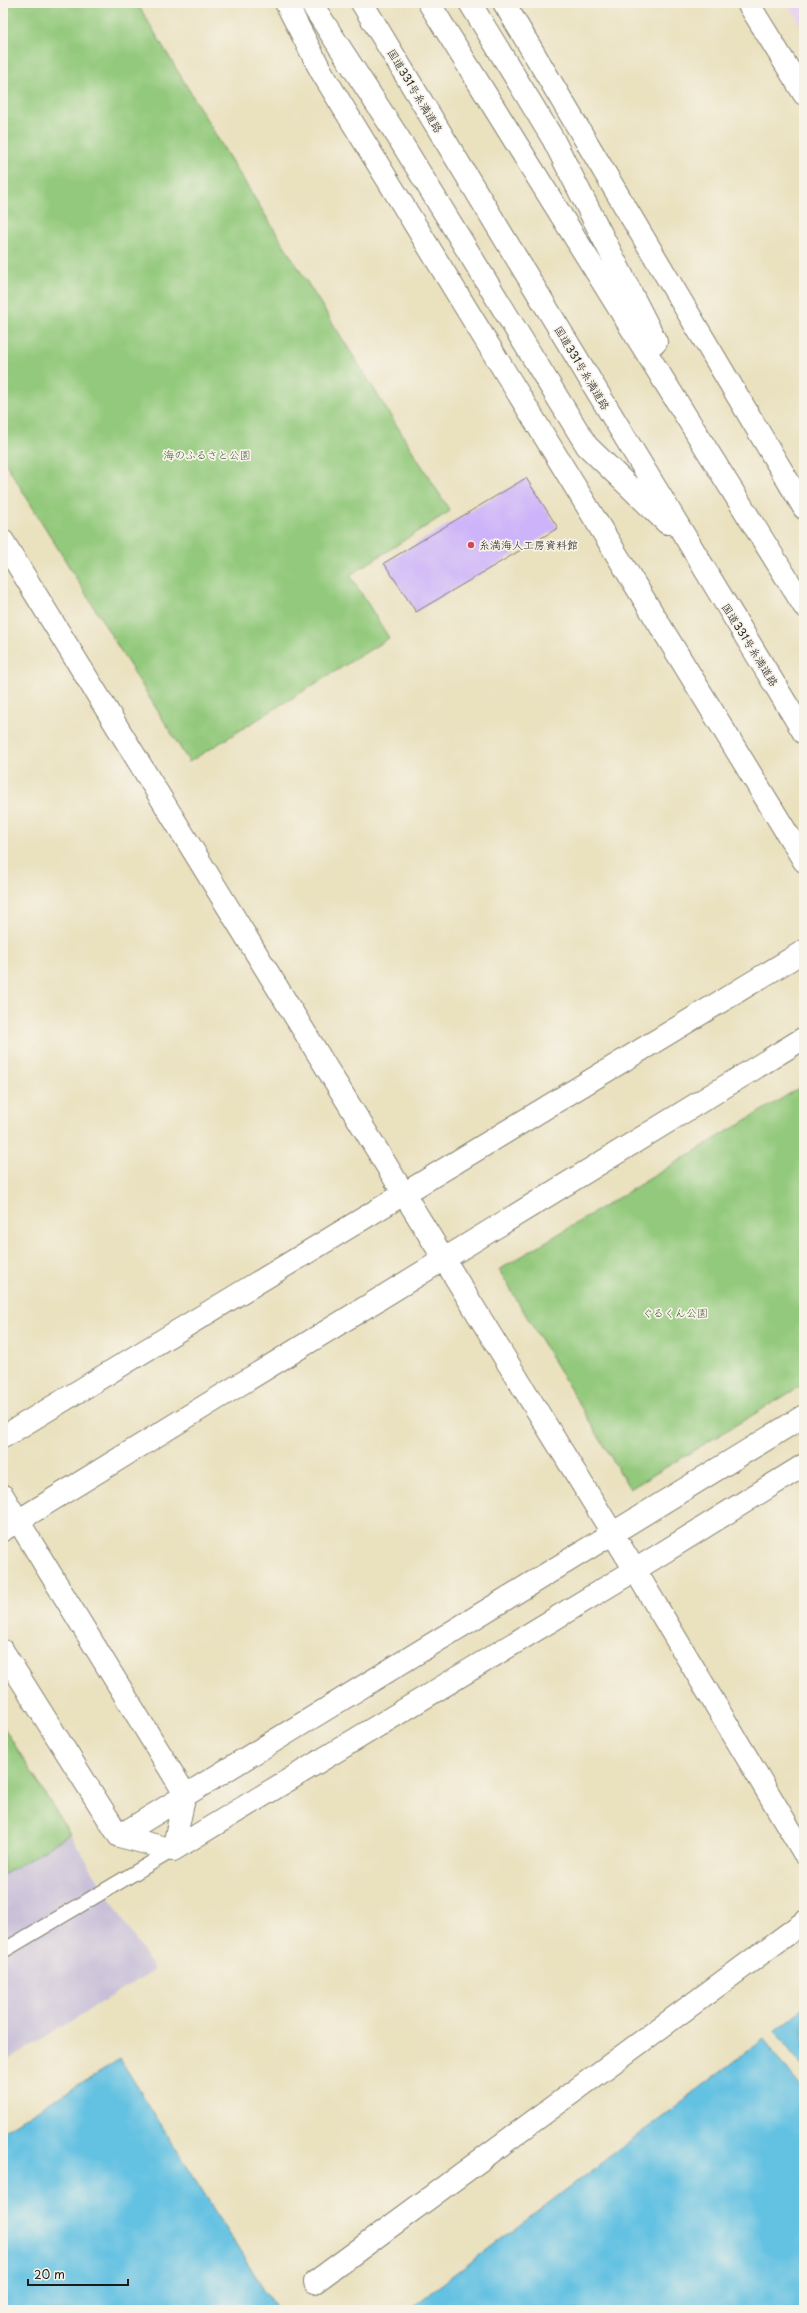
<svg xmlns="http://www.w3.org/2000/svg" width="807" height="2313" font-family="'Playpen Sans','Klee One',sans-serif">
<rect width="100%" height="100%" fill="#f7f3e8"/>
<filter id="ink" filterUnits="userSpaceOnUse"><feTurbulence type="fractalNoise" baseFrequency=".025" numOctaves="2"/><feDisplacementMap in="SourceGraphic" scale="8" xChannelSelector="R" yChannelSelector="G"/><feConvolveMatrix kernelMatrix="1 2 1 2 8 2 1 2 1" color-interpolation-filters="sRGB"/></filter>
<filter id="wash" filterUnits="userSpaceOnUse"><feTurbulence type="fractalNoise" baseFrequency=".012" numOctaves="4" result="noise"/><feDisplacementMap in="SourceGraphic" scale="16" xChannelSelector="R" yChannelSelector="G"/><feGaussianBlur stdDeviation="0.9" result="paint"/><feColorMatrix in="noise" values="0 0 0 0 0 0 0 0 0 0 0 0 0 0 0 0 0 1.4 0 .05"/><feComposite in="paint" operator="in"/></filter>
<g filter="url(#wash)">
<rect width="100%" height="100%" fill="#eae1bf"/>
<path fill="#e7d2ef" d="M787,3H804V30Z"/>
<path fill="#c8bfd8" d="M70,1834L154,1970L3,2063V1875Z"/>
<path fill="#93c97b" stroke="#58724c" d="M3,3H137L229,157L450,511L350,575L389,638L189,762L3,459Z
M804,1085V1384L630,1489L499,1270Z
M3,1726L70,1834L3,1875Z"/>
<path fill="#64c1e2" stroke="#406e7f" d="M804,2009V2069L775,2031Z
M764,2039L804,2092V2310H408Z
M120,2059L277,2310H3V2131Z"/>
<g id="blocks">
<path fill="#cdb3f9" d="M526,478L558,528L416,612L384,563Z"/>
</g>
</g>
<g filter="url(#ink)">
<use href="#blocks" fill-opacity="0" stroke="#837e6e" stroke-width="1"/>
<g fill="none" stroke-linecap="round" stroke-linejoin="round">
<defs>
<path id="service" d="M3,1951L173,1850"/>
<path id="minor" d="M748,3L804,94
M635,1570L804,1853
M315,2282L804,1922"/>
<path id="tertiary" d="M3,541L635,1570
M3,1437L804,951
M3,1496L185,1794L173,1850
M3,1530L804,1038
M3,1651L119,1836L173,1850L635,1570L804,1465
M119,1836L804,1416"/>
<path id="trunk" d="M286,3L321,71L804,861
M311,3L398,137L587,446L667,523
M362,3L804,733
M429,3L804,606
M470,3L553,139L656,342
M504,3L804,508"/>
</defs>
<use href="#service" stroke="#837e6e" stroke-width="16"/>
<use href="#minor" stroke="#837e6e" stroke-width="24"/>
<use href="#tertiary" stroke="#837e6e" stroke-width="24"/>
<use href="#trunk" stroke="#837e6e" stroke-width="24"/>
<use href="#service" stroke="#fff" stroke-width="14"/>
<use href="#minor" stroke="#fff" stroke-width="22"/>
<use href="#tertiary" stroke="#fff" stroke-width="22"/>
<use href="#trunk" stroke="#fff" stroke-width="22"/>
</g>
</g>
<circle fill="#d1495b" stroke="#f7f3e8" stroke-width="1.5" cx="471" cy="545" r="4"/>
<g text-anchor="middle" stroke-width="3.5" stroke-linejoin="round" paint-order="stroke">
<g font-size="11" fill="#1c1c1c" stroke="#f7f3e8">
<text transform="translate(415 91) rotate(59)" y="4">国道331号糸満道路</text>
<text transform="translate(582 368) rotate(59)" y="4">国道331号糸満道路</text>
<text transform="translate(750 645) rotate(58)" y="4">国道331号糸満道路</text>
</g>
<g font-size="11" fill="#46593d" stroke="#f7f3e8">
<text x="207" y="459">海のふるさと公園</text>
<text x="675" y="1317">ぐるくん公園</text>
</g>
<g font-size="11" fill="#1c1c1c" stroke="#f7f3e8" text-anchor="start">
<text x="479" y="549">糸満海人工房資料館</text>
</g>
</g>
<rect width="807" height="2313" fill="none" stroke="#f7f3e8" stroke-width="16"/>
<path d="M28 2279v6h100v-6" fill="none" stroke="#1c1c1c" stroke-width="2"/>
<text x="34" y="2279" font-size="12" fill="#1c1c1c" stroke="#f7f3e8" stroke-width="3" paint-order="stroke">20 m</text>
</svg>
